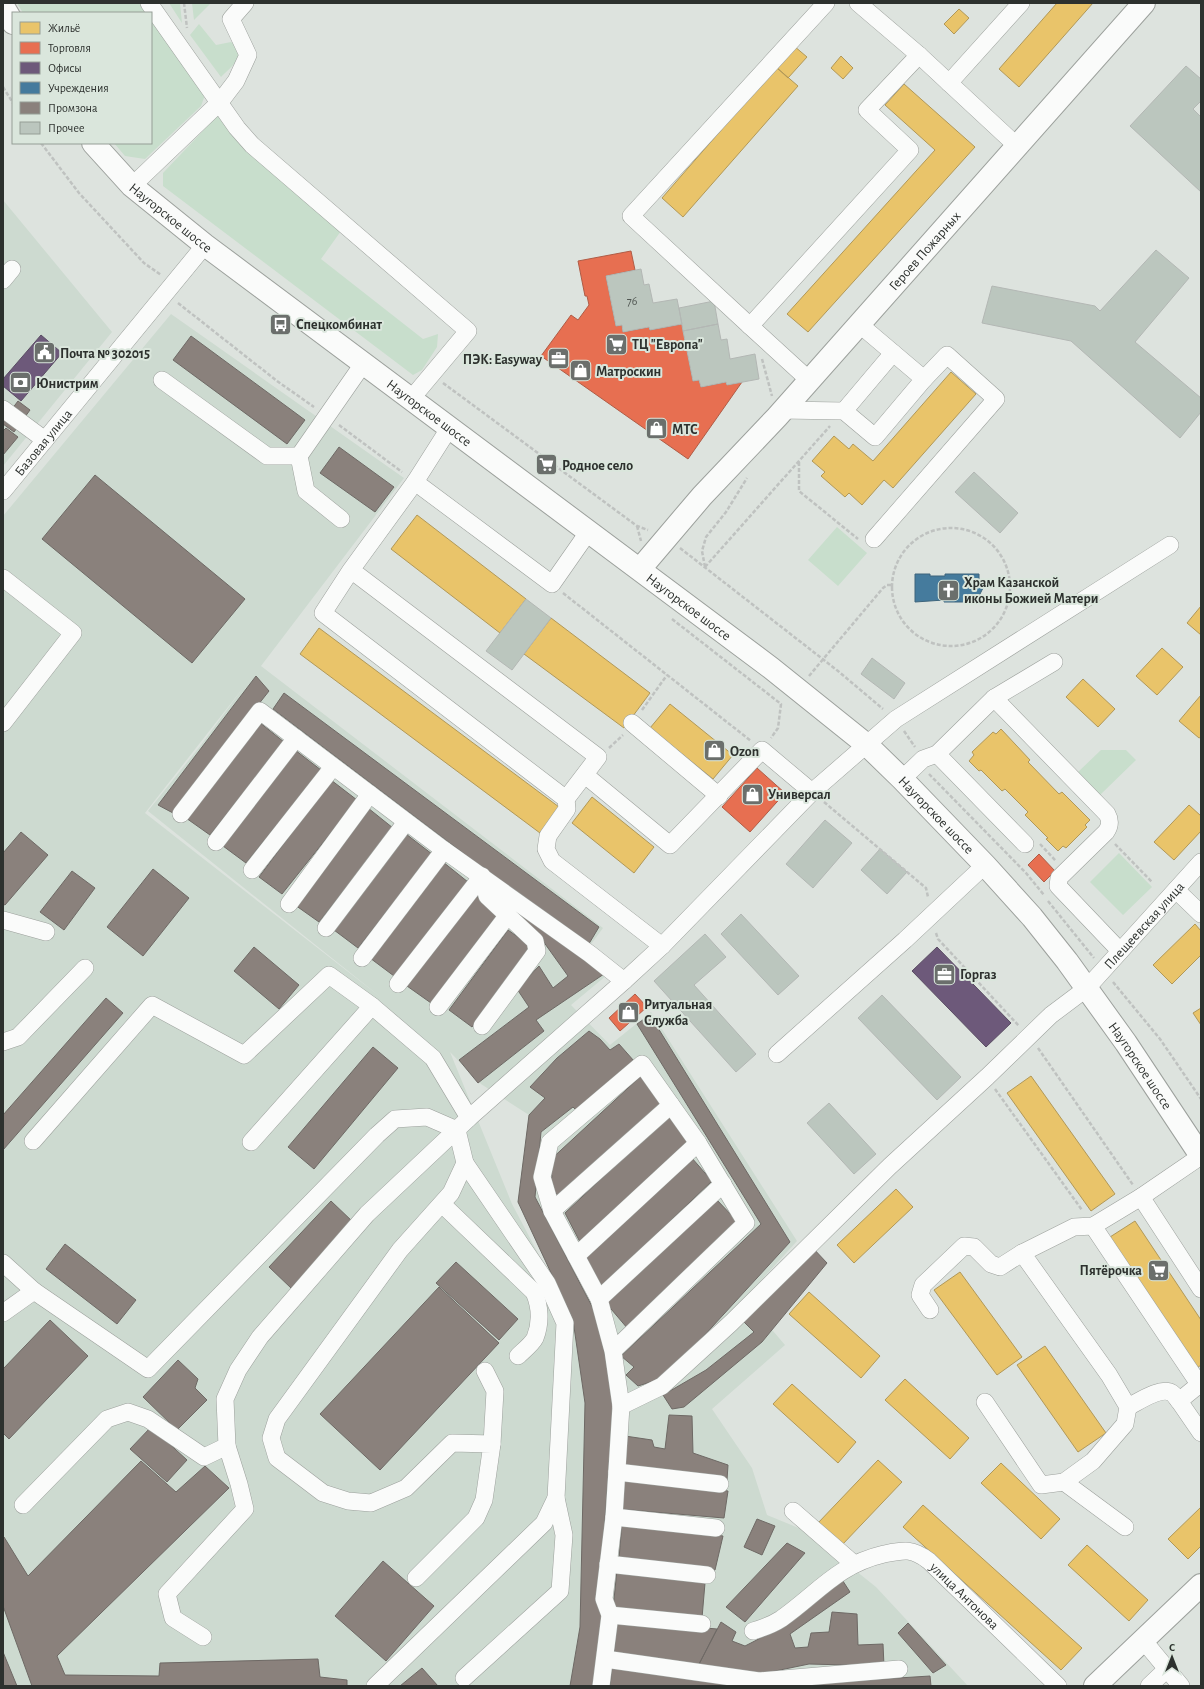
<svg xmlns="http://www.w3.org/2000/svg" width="1204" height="1689" font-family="'Alegreya Sans',sans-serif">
<rect width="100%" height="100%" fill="#dde3de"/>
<path fill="#cddad0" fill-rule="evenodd" d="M3,200L112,332L3,466Z
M171,314L404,478L261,666L603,928L583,955L607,975L571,1005L610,1045L651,1012L797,1241L745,1298L785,1345L712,1409L752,1468L767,1515L806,1531L876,1587L968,1686H3V516ZM243,688L201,745L148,811L383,999L145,813ZM450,1052L481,1084L529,1115L518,1202L567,1308L512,1204Z"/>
<path fill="#c8decc" d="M17,3H140L147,13H23Z
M169,3H180L182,23Z
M192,3H211L194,20Z
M151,18L205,95L201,106L145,159L125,156L114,143H151Z
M199,24L216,45L231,42C249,54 231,67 221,77L190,35Z
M218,115L341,231L321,259L423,339L438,334L437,347L422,370L413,375L163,186V173Z
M837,527L867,553L838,586L808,560Z
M1101,750H1126L1136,760L1099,796L1077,773Z
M1119,853L1152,887L1123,915L1090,882Z"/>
<path fill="#e9c46a" stroke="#b19858" d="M1057,3H1093L1019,87L999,69Z
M959,9L969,18L954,34L944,24Z
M794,46L807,57L788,78L776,67Z
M841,56L853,68L843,79L831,68Z
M776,67L798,86L683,217L662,198Z
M904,84L975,147L808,332L787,314L935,150L885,105Z
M951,372L976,394L893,488L884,480L862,505L849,493L845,497L821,476L825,472L812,461L834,436L849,449L853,444L873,461Z
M417,515L526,599L500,633L391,549Z
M1201,606V635L1187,623Z
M551,618L650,693L624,728L524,654Z
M319,628L559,807L540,833L300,654Z
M1162,648L1183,667L1157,695L1136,676Z
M1083,679L1115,709L1098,727L1066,697Z
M1201,695V737L1199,738L1179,721Z
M670,704L733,755L713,779L650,728Z
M1001,729L1030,760L1028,762L1059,794L1062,792L1090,820L1085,825L1087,827L1066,848L1063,846L1058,851L1046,839L1048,838L1025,815L1028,812L1005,789L1002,791L981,770L979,771L969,761L974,755L972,752L993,732L996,734Z
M592,797L654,847L634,873L572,823Z
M1189,805L1201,816V831L1174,860L1154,842Z
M1195,924L1201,931V955L1172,984L1153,965Z
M1201,1008V1025L1193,1013Z
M1031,1076L1115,1194L1091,1211L1007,1093Z
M896,1189L913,1207L854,1263L837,1245Z
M1135,1221L1201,1320V1365L1197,1368L1110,1237Z
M960,1272L1022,1357L997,1375L934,1290Z
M809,1292L880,1356L861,1378L789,1314Z
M1045,1346L1106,1433L1078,1452L1017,1365Z
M905,1379L969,1438L950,1459L885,1400Z
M792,1384L856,1442L838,1463L773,1404Z
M878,1460L902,1482L842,1545L818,1523Z
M1001,1463L1060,1519L1041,1539L981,1483Z
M923,1505L1082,1648L1061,1670L903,1527Z
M1201,1507V1546L1188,1559L1168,1539Z
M1087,1545L1148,1600L1129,1621L1068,1565Z"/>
<path fill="#e76f51" stroke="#af5c46" d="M631,251L635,270L606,276L616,326L622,325L623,332L649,327L650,330L682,324L693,381L699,380L701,387L726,382L727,385L742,382L688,459L541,356L571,315L578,320L589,305L587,296H585L578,261Z
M757,768L785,793L750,832L722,807Z
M1039,854L1055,871L1044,882L1028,865Z
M635,994L647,1007L620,1031L609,1018Z"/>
<path fill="#6d597a" stroke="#5a4d63" d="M41,335L62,353L21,401L3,386V379Z
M937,947L1011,1023L986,1047L912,971Z"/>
<path fill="#457b9d" stroke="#3e657c" d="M915,574H930V576H945V574H979V580L983,588L979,596V602H944V600L915,602Z"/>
<path fill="#8a817c" stroke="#6e6965" d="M191,336L305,420L287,444L173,360Z
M18,401L30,410L14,432L3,424V421Z
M6,428L18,437L3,455V431Z
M339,447L394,487L375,512L320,473Z
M95,475L245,599L192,663L42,539Z
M256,676L269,691L173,813L158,805Z
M284,693L599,927L587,947L273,709Z
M259,722L284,742L210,835L186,818Z
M295,750L321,770L246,863L223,846Z
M331,780L357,800L282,894L259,877Z
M368,808L393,828L319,922L295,905Z
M21,832L48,855L5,905L3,904V853Z
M406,834L432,854L358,948L334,930Z
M443,862L468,882L394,976L370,958Z
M153,869L189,898L143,956L107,927Z
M72,871L95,888L64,930L40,912Z
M475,895L501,915L431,1003L407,986Z
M513,903L604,974L536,1020L544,1031L478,1083L459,1060L529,1007L517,989L539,966L553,988L568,976L538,934L508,910Z
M508,930L532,947L472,1027L449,1010Z
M254,947L299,985L279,1009L234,971Z
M106,998L123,1013L3,1150V1115Z
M650,1015L790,1242L690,1351L660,1379L638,1386L626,1375L634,1367L621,1356L761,1224L637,1024Z
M589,1031L600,1039L610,1050L619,1044L634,1061L577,1111L573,1107L541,1132L535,1197L597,1316L614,1398L599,1600L603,1623L594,1686H570L580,1627L585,1403L573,1320L518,1202L529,1115L545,1098L530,1087L557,1058Z
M373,1047L398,1068L314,1169L288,1147Z
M641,1076L663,1101L560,1198L550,1186L552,1176L547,1163Z
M668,1116L690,1139L580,1242L565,1213Z
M691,1157L712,1181L600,1288L586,1257Z
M716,1199L737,1221L628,1329L606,1303Z
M331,1201L353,1222L291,1288L269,1267Z
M65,1244L136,1300L117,1324L46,1269Z
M811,1246L827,1263L762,1342L684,1407L672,1409L663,1395L706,1370L754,1332L743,1321Z
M456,1262L518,1319L499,1340L436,1283Z
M439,1287L499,1343L380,1470L320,1414Z
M50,1320L88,1356L9,1439L3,1433V1369Z
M178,1360L198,1379L195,1388L207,1400L177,1430L143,1397Z
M669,1415L692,1416L693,1453L728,1465L727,1480L624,1465L625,1436L652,1440L654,1447L665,1449Z
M151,1427L187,1460L167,1482L130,1449Z
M141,1461L176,1492L205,1466L229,1488L57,1656L65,1675L159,1676L160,1663L318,1659L320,1677L347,1680V1686H32L3,1606V1538L4,1537L28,1576Z
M623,1479L728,1491L724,1518L619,1509Z
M757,1519L775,1526L762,1555L744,1547Z
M622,1522L723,1536L715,1570L619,1559Z
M787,1543L805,1553L745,1622L726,1607Z
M383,1561L434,1606L386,1661L335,1616Z
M617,1570L705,1583L702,1618L613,1609Z
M841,1578L850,1592L790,1634L795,1648L808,1647L811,1633L829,1632L832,1612L857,1614L858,1645L883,1644L884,1666L809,1664L756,1675L697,1668L721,1622L736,1632L732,1641L745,1646L786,1625Z
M617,1620L717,1629L697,1668L614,1654Z
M908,1623L946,1665L933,1673L898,1633Z
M3,1652L17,1686H3Z
M612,1667L762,1686H610Z
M422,1668L438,1686H400Z
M930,1676L931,1686H772Z"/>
<path fill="#bbc6be" stroke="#b3b7b4" d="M1186,66L1201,79V101L1193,109L1201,117V192L1130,126Z
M1156,250L1189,278L1135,342L1201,398V412L1180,438L1071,341L982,323L992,286L1095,306L1100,311Z
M641,269L644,285L649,284L653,303L677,299L682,324L650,330L649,327L623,332L622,325L616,326L606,276Z
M714,301L718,324L683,331L679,308Z
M718,324L721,340L727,339L730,359L755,354L759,379L727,385L726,382L701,387L699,380L693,381L683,331Z
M974,472L1018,513L1000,533L955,492Z
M526,599L551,618L512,670L486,651Z
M872,658L905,683L894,699L861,674Z
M825,820L852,843L813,888L786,864Z
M880,849L907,872L887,894L861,870Z
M741,914L799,976L778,995L721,934Z
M705,934L726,957L694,985L756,1054L736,1072L654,981Z
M882,995L961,1077L937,1100L858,1018Z
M829,1103L876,1154L854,1174L807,1123Z"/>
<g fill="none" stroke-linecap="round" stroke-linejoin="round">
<defs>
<g id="minor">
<path d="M149,3L237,128L252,145L468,331L411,399"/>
<path d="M858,3L919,55L1017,146"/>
<path d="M949,83L1021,3"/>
<path d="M132,186L220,102L236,81L248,55L231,19L245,3"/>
<path d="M3,280L12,269"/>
<path d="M750,326L910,150L867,110L919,55"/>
<path d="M162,380L267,456H299L363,364"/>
<path d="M809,380L750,326L631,216L826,3"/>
<path d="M3,409L45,440"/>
<path d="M781,410L844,411L875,437L924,379L859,324"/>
<path d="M844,411L893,353"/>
<path d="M299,456L306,491L341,519"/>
<path d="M415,482L552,584L589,531"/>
<path id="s1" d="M3,491L205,245"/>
<path d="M874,539L996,399L947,355L924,379"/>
<path d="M351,570L598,757L566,799L323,613L351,570L415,482L450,427"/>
<path d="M3,578L73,633L3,723"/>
<path d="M994,698L1054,662"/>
<path d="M632,723L719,796"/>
<path d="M937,754L1025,844"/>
<path d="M585,775L670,845L762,750L812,792"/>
<path d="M902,779L923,759L937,754L994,698L1107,814C1111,821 1110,826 1106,832L1059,878L1058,886L1120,951"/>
<path d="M566,799L567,809L548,836L546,849L552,861L662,946"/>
<path d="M181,814L260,711L444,850L590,954L624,981"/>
<path d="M216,842L296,738"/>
<path d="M252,870L333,767"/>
<path d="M1176,890L1201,914"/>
<path d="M289,904L370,794"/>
<path d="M3,920L46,932"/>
<path d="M326,928L406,822"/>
<path d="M362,958L444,850"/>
<path d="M398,984L482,876L487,896L535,941L537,951L482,1026"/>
<path d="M438,1007L508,915"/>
<path d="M3,1042L18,1037L85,968"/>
<path d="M777,1054L905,940L985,865"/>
<path d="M33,1141L152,1005L244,1055L329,975L372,1006L433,1058L469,1118"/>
<path d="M251,1142L372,1006"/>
<path d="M1141,1197L1201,1289"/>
<path d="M442,1204L534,1292C540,1306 541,1323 535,1338C532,1344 523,1351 518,1356"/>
<path d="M552,1211L671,1105"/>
<path d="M1093,1226L1199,1384"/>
<path d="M576,1256L698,1143"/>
<path d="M3,1263L34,1291"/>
<path d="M599,1299L723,1184"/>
<path d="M930,1310L920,1295L923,1285L964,1246L974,1247L991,1264L1000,1267L1022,1253"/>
<path d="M3,1313L34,1291L148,1369L377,1135L395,1119L427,1117L457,1130L465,1163L451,1193L400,1250L277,1419L271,1438L277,1458L323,1493L348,1501L371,1503L406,1488L452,1443L492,1444L484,1500L476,1518L416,1578"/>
<path d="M485,1371L495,1391L492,1444"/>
<path d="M1201,1383L1179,1401L1201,1433"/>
<path d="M985,1402L1041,1485L1064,1482L1093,1461L1125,1424L1128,1407L1109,1375L1022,1253L1074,1227L1093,1226L1141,1197L1201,1156"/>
<path id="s2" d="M621,1406L662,1386L731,1323L890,1166L987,1077L1051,1015L1087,988L1201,862"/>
<path d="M1128,1407C1138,1402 1161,1386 1172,1393C1175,1395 1177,1399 1179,1401"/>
<path d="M617,1472L720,1484"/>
<path d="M1064,1482L1125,1527"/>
<path d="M23,1505L107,1419L128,1412L148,1419L204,1457L227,1446L225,1399L238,1370L260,1337L367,1214L469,1118L624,981L662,946L812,792L896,719L1170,545"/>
<path d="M793,1511L854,1564"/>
<path d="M614,1517L716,1528"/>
<path d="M608,1564L707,1575"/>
<path d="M610,1615L702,1624"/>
<path id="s3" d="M753,1631C763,1628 772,1625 781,1619C818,1593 837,1565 884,1554C904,1550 912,1548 929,1561L1058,1686"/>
<path d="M203,1637L173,1618L167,1594L245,1509L239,1484L227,1446"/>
<path d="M1143,1640L1181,1686"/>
<path d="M605,1659L759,1681L899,1669"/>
<path d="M464,1678L560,1591L564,1535L556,1498"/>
<path d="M375,1686L544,1523L556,1498L565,1323L547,1283L465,1163"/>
<path d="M601,1686L610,1615L604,1599L614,1517L621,1406L613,1351L599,1299L552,1211L542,1177L550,1142L642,1064L698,1143L746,1223L613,1351"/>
<path d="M1149,1686L1167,1669"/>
</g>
<g id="major">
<path d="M3,6L13,23"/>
<path id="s4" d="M93,143L132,186L205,245L771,668L867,745L902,779L985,865L1032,917L1067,961L1126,1043L1201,1156"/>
<path id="s5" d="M640,569L702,496L777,417L1144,3"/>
<path d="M1095,1686L1201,1585"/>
</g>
</defs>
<use href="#minor" stroke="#9ca09c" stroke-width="18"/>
<use href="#major" stroke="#9ca09c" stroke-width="24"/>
<path stroke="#bfc2c0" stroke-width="2.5" stroke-dasharray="4 2" stroke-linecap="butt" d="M184,3L187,28
M3,87L13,103
M41,143L79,193L144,263L161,275
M178,303L277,381L314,407
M762,359L772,396
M443,383L637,526L648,530
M339,425L402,472
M799,462V491L858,539
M637,526L641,541
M892 587a59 59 0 1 1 118 0a59 59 0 1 1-118 0Z
M680,548L838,671L883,709
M705,567L830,426
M705,567L702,551L706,537L726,512L747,478
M563,593L751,741
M672,619L781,704L778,728L771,738
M809,676L883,588L887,585H891
M642,710L667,675
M904,731L915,747
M609,748L623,735
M929,774L1026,873L1044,895
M824,802L926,888L928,897
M1040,844L1056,861
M1115,844L1152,882
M1048,901L1094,958
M936,933L938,939L1019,1026
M1113,982L1160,1039L1201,1099
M1038,1048L1133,1185
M995,1089L1082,1210"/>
<use href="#minor" stroke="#fafbfa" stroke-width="17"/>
<use href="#major" stroke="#fafbfa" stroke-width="22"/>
</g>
<defs>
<symbol id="bus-square" viewBox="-11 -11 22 22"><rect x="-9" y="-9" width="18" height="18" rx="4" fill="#6b6f6c" stroke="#dae6dc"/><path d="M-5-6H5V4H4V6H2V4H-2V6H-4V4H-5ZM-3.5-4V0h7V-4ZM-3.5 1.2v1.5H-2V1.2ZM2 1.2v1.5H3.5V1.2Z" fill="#fff"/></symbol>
<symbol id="supermarket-square" viewBox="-11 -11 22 22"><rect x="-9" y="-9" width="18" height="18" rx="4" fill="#6b6f6c" stroke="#dae6dc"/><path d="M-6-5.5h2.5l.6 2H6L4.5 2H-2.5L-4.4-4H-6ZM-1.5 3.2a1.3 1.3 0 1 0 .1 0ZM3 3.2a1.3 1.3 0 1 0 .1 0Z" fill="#fff"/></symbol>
<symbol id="civic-square" viewBox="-11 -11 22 22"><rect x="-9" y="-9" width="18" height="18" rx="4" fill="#6b6f6c" stroke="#dae6dc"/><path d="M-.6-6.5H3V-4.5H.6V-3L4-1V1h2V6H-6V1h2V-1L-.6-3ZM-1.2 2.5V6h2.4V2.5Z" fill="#fff"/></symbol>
<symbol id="office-square" viewBox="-11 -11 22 22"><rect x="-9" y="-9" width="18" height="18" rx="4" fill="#6b6f6c" stroke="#dae6dc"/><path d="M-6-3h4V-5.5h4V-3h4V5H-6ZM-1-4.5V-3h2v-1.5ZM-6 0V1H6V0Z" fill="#fff"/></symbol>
<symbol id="shop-square" viewBox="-11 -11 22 22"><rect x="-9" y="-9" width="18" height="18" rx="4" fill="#6b6f6c" stroke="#dae6dc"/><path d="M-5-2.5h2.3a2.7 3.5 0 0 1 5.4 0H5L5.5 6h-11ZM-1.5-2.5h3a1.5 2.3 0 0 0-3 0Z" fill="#fff"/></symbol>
<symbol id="bank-square" viewBox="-11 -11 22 22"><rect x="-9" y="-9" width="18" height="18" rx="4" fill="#6b6f6c" stroke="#dae6dc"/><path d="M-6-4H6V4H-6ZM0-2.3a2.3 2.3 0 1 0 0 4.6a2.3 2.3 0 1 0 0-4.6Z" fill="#fff"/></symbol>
<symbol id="church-square" viewBox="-11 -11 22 22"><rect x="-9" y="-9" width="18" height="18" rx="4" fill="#6b6f6c" stroke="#dae6dc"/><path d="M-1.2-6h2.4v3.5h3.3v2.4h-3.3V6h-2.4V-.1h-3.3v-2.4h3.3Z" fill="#fff"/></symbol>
</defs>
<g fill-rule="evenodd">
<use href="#bus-square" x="268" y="312" width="25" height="25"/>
<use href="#supermarket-square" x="604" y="332" width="25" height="25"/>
<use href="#civic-square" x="32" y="340" width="25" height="25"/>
<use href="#office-square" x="546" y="346" width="25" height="25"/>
<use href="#shop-square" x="568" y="358" width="25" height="25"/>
<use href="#bank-square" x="8" y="370" width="25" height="25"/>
<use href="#shop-square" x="644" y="416" width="25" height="25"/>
<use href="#supermarket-square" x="534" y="452" width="25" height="25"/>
<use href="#church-square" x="936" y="578" width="25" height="25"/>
<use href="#shop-square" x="702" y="738" width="25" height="25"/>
<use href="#shop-square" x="740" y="782" width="25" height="25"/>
<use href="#office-square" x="932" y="962" width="25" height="25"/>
<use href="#shop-square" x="616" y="1000" width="25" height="25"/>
<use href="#supermarket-square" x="1146" y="1258" width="25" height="25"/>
</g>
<g text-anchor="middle" stroke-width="4" stroke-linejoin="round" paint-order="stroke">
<g font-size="12" fill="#505652">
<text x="632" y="305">76</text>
</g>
<g font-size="14" fill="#2d312e" stroke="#dae6dc">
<text dy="5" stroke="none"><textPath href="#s4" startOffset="108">Наугорское шоссе</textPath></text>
<text dy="5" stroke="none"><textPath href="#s5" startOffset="427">Героев Пожарных</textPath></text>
<text dy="5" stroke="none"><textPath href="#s4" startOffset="432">Наугорское шоссе</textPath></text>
<text dy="5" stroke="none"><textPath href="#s1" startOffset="63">Базовая улица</textPath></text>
<text dy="5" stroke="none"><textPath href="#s4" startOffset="756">Наугорское шоссе</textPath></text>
<text dy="5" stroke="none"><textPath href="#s4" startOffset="1080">Наугорское шоссе</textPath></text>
<text dy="5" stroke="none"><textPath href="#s2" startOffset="713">Плещеевская улица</textPath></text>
<text dy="5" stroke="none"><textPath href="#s4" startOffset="1404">Наугорское шоссе</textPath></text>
<text dy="5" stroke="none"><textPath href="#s3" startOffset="251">улица Антонова</textPath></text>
</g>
<g font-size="14" font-weight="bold" fill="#2d312e" stroke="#dae6dc" text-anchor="start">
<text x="296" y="329">Спецкомбинат</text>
<text x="632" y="349">ТЦ "Европа"</text>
<text x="60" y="358">Почта № 302015</text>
<text x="542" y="364" text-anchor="end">ПЭК: Easyway</text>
<text x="596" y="376">Матроскин</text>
<text x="36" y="388">Юнистрим</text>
<text x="672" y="434">МТС</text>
<text x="562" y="470">Родное село</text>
<text x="964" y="587">Храм Казанской<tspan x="964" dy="16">иконы Божией Матери</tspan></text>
<text x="730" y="756">Ozon</text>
<text x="768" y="799">Универсал</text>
<text x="960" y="979">Горгаз</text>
<text x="644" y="1009">Ритуальная<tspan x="644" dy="16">Служба</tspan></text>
<text x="1142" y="1275" text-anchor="end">Пятёрочка</text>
</g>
</g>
<rect width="1204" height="1689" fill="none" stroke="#2d312e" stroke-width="8"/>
<rect x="12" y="12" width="140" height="132" fill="#dae6dc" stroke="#959e96"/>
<rect x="20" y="22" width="20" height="12" fill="#e9c46a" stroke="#959e96"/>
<text x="48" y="32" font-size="12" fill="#2d312e">Жильё</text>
<rect x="20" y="42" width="20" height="12" fill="#e76f51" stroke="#959e96"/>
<text x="48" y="52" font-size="12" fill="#2d312e">Торговля</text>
<rect x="20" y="62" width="20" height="12" fill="#6d597a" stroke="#959e96"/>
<text x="48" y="72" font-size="12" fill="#2d312e">Офисы</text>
<rect x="20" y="82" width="20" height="12" fill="#457b9d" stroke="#959e96"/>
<text x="48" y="92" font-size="12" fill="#2d312e">Учреждения</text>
<rect x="20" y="102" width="20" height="12" fill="#8a817c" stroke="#959e96"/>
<text x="48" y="112" font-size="12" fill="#2d312e">Промзона</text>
<rect x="20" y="122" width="20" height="12" fill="#bbc6be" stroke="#959e96"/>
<text x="48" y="132" font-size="12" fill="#2d312e">Прочее</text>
<g transform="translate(1172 1657)" stroke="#dae6dc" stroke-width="3" paint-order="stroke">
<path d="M0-3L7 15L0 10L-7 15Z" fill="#2d312e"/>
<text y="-6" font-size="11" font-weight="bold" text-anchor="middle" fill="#2d312e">С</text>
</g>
</svg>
